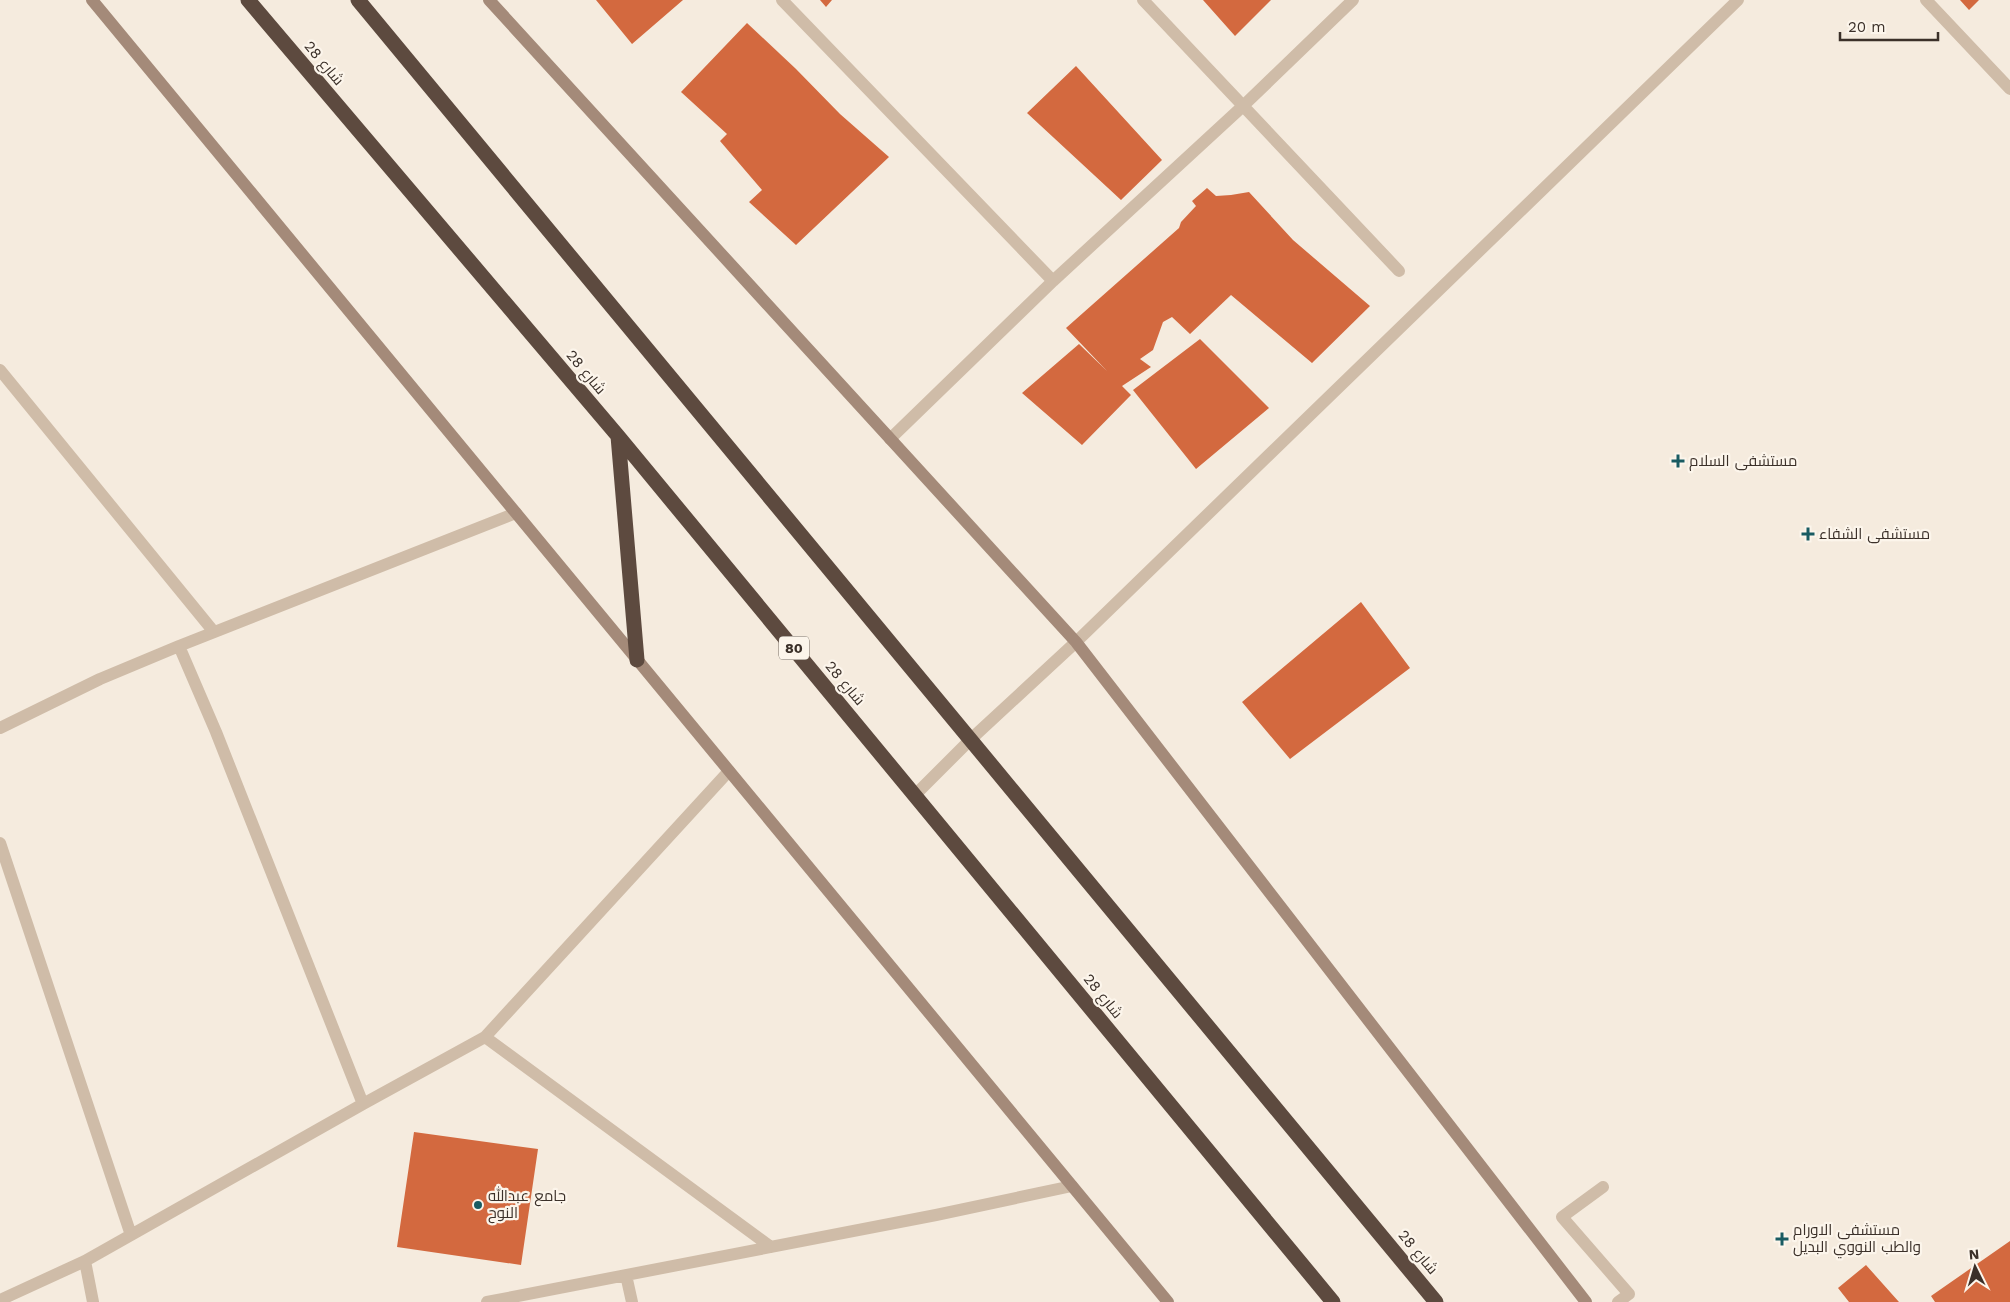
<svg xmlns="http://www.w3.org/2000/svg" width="2010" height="1302" font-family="'Work Sans',Cairo,sans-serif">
<rect width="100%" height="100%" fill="#f5ebde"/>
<path fill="#d3693f" d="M596,0H683L632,44Z
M820,0H832L826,7Z
M1203,0H1271L1235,36Z
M1960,0H1979L1969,10Z
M747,23L796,69L840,114L889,157L796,245L749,202L762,190L720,141L727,134L681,92Z
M1076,66L1162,160L1121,200L1027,113Z
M1207,188L1216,196L1231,195L1249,192L1293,240L1370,306L1312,363L1231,295L1190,334L1172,317L1163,322L1153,350L1140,359L1151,367L1122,386L1131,395L1082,445L1022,393L1079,344L1107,371L1066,328L1179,228L1181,222L1196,206L1192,201Z
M1200,339L1269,408L1196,469L1133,390Z
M1361,602L1410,668L1290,759L1242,702Z
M414,1132L538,1149L521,1265L397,1247Z
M2010,1241V1302H1935L1931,1296Z
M1866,1265L1899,1302H1849L1838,1288Z"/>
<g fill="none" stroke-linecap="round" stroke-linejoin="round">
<path stroke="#cfbca8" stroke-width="12" d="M1603,1187L1562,1217L1629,1294L1618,1302"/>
<path stroke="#cfbca8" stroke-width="12" d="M782,0L1053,281
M1143,0L1399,271
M1926,0L2010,89
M0,370L214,632
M890,439L1053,281L1243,106L1353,0
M179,646L516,513
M0,728L100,679L179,646L216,732L363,1104L85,1261L0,1300
M915,795L970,740L1076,642L1738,0
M0,843L131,1235
M485,1037L771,1247
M363,1104L485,1037L729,771
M85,1261L93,1302
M626,1275L632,1302
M487,1302L936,1215L1072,1186"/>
<path stroke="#a48a79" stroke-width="12" d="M92,0L1168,1302
M489,0L1076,642L1586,1302"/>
<path stroke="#5d4a3f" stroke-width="15" d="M248,0L618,436L1333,1302
M358,0L1436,1302
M618,436L637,660"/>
</g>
<g fill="#195b62" stroke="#fcf5eb" stroke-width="2">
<path d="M1675.5 453.5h5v5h5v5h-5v5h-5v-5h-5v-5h5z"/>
<path d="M1805.5 526.5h5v5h5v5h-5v5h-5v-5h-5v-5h5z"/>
<circle cx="478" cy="1205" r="5"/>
<path d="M1779.5 1231.5h5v5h5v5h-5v5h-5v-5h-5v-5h5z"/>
</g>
<g text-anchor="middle" stroke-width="4.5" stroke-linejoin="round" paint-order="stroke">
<rect fill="#fcf5eb" stroke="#756b63" stroke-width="1" x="779" y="636.5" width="30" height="23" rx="4"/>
<g font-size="14" font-weight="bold" fill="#3b3029">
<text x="794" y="653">80</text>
</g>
<g font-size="15" fill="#3b3029" stroke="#fcf5eb">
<text transform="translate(324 63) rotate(50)" y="5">شارع 28</text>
<text transform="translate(586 372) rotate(50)" y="5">شارع 28</text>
<text transform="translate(845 683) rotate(50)" y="5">شارع 28</text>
<text transform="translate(1103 996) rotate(51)" y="5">شارع 28</text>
<text transform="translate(1418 1252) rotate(50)" y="5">شارع 28</text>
</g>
<g font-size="15" fill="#3b3029" stroke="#fcf5eb" text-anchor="start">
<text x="1689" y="466">مستشفى السلام</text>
<text x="1819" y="539">مستشفى الشفاء</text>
<text x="488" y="1201">جامع عبدالله<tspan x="488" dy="17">النوح</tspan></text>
<text x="1793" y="1235">مستشفى الاورام<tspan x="1793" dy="17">والطب النووي البديل</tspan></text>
</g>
</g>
<g transform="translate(1975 1267) rotate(355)" stroke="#fcf5eb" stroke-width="4" paint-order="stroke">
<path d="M0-4L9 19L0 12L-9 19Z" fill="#3b3029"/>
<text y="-8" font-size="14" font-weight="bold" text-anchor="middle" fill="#3b3029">N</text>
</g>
<path d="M1840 32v8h98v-8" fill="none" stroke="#3b3029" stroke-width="2.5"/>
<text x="1848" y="32" font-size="15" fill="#3b3029" stroke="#fcf5eb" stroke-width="4" paint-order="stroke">20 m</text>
</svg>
